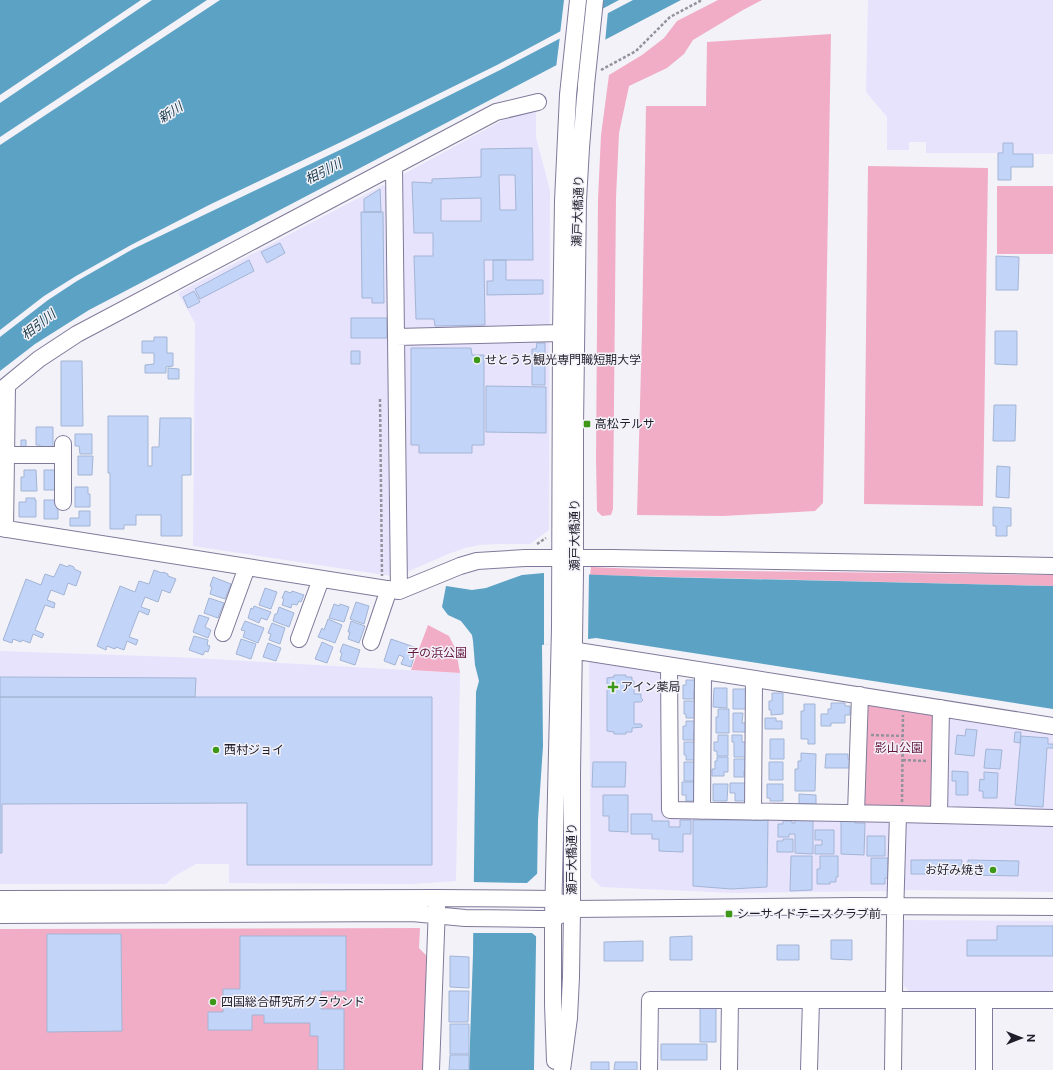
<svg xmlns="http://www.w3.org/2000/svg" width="1053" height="1070" font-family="'Public Sans','Noto Sans JP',sans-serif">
<rect width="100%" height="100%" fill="#f3f2f9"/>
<path fill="#e7e3fd" d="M868,0H1053V154H1013L1012,143H1003V153H926V142H909V150H887V117L866,92Z
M530,110L536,111V137L550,190L549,530L530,544H498L480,545L465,548L448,554L407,572L402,175L501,121Z
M383,185L387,187L391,576L193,546L195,323L178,293Z
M0,651L175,657L460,673L456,881L413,884L229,883V864H196L173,877L166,884H0Z
M589,660L659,669L664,674V814L886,818L891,824L890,891L732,893L601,887L591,877Z
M951,716L1053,732V812L949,809L945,803L946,721Z
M905,822H1053V892L903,890Z
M904,920L1053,921V992H910L904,986Z"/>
<path fill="#f1adc6" d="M718,0H762L743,10L693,40L684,54L667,68L629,86L619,133L616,198L613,509L611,515L602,516L597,511L596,458L598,199L601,135L609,75L642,55L664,38L677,21Z
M831,34L823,503L815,511L723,516L637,515L642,330L646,106H706L707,42Z
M868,166L988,168L983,506L864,504Z
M997,186H1053V254H997Z
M591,567L661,570L1053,575V586L590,575Z
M428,625L449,636L456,650L460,673L411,670Z
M869,702L936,715L935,803L929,808L867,806L861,802L864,707Z
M420,928L419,948L426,955L428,962L425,1070H0V929Z"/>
<path fill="#5ca2c4" d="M0,0H141L0,95Z
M152,0H207L0,137V103Z
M220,0H619L497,65L341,142L211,204L131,245L76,276L44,296L0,330V145Z
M633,0H681L89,310L35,344L0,371V337L48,300L77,281L133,249L344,148L500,70Z
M544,573L660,577L1053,586V709L596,638L542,645L543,746L538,820L534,1070H469L473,954L476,692L479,681L475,665L473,641L472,635L461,621L448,615L442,607L446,586L472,590L486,588L522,575Z"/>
<path fill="#f3f2f9" d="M564,0H584L582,22L560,34Z
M608,11L605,43L581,55L585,23Z
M582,25L579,56L556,68L560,36Z
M544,572L589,573L588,640L544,645Z
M539,872L538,938L532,933H471L472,882L527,883Z"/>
<path fill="#c2d5f8" stroke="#a3b4d4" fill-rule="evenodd" d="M1003,143H1013V154H1033V167H1011V180H998V153H1003Z
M532,148L533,260H484L485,325L435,326L434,319H416L414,256H433V233H414L412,182L432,183V179L481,177V149ZM499,175H515L516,210H500ZM481,198V221H441V199Z
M380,189L381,212H364V199Z
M361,212H383L384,303H372V298H362Z
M280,243L285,253L267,263L261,252Z
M996,256L1019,257L1018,290H996Z
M249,260L254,271L200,299L195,289Z
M493,260H506V280H543V294L487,295V281H493Z
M194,291L200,302L188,308L183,297Z
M351,318H387V338H351Z
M995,331H1017V365L995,364Z
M154,337H167V353H173V366L166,367V373H145V365L154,364V353H142V341H154Z
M537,343H545V385H532V349H536Z
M411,348H471L472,355H484V445H472V453H419V445H411Z
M351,351H360V364H351Z
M61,361H82L83,426H61Z
M168,368L179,369V379H168Z
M486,386L546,387V433L486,432Z
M994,405H1016L1015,441H993Z
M108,416H148V466H152V447H159L160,418H191V475H182V536H161V515H136V525H124V529H110V473H108Z
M36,427H53V450H40V445H36Z
M75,434H92V454H80L79,446H75Z
M21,440H26V448H21Z
M78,456H93L92,475H78Z
M997,466L1010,467L1009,498L996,497Z
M24,470H36L37,491H21V477H24Z
M44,470H58V490H44Z
M75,487H88V494H90V507H75Z
M26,498H35V500H36V517H19V502H26Z
M44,500H58V519H44Z
M993,507L1011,508V526H1007V536H996V526H993Z
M79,511H90V526H70V518H79Z
M60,564L68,567L69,565L74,567V569L81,572L76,586L68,583L64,595L51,590L47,600L55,603L54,608L45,605L35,630L44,634L42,638L33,634L30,643L22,640L21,642L13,639L12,643L3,640L26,579L41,585L45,574L54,577Z
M154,570L162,573L163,572L168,574V576L176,579L170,593L162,590L158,602L145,597L141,607L150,610L148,615L139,611L129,637L138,640L136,645L127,641L124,650L116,647L115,649L107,646L106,650L97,646L120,586L135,592L139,581L149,584Z
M213,577L231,584L225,599L210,594L212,587L210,586Z
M265,588L277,592L271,609L259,605Z
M285,591L291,593L292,591L304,595L301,602L299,601L297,605L292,604L291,608L282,605L284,599L282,598Z
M209,598L224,603L218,618L204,613Z
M356,602L369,606L364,624L350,619Z
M334,604L339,606L340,604L349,607L344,622L329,618Z
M254,606L271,612L267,620L261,618L259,623L248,618L251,608L253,609Z
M279,607L294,613L289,627L273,621L275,614H277Z
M199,615L209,618L205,627L211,630L208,638L193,632Z
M328,619L342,625L335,643L318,637L322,628L324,630Z
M245,621L264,628L258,643L243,637L245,631L241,630Z
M351,621L365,626L359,643L348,639L350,632H348Z
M272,623L285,628L280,644L269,640L271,634L268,633Z
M194,636L208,640L207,645L210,646L208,652L205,651L203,655L189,650Z
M241,639L256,644L251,659L236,654Z
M391,639L417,648L411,667L401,664L404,657L399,655L395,665L384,661Z
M322,642L333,647L327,663L315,659Z
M268,643L281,648L276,661L263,657Z
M343,644L360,650L355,665L340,660L342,653L340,652Z
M614,675H626V677H632V681H634V694H641V698L643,700L641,702H634V724H641L642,725V727L632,728V732H626V734H614V732L607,731V678L614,677Z
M0,677L196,678L195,697H0Z
M686,680H697V690H694V699H683V685H686Z
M714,688H727V708L713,707Z
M733,689H747V709H733Z
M772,693H783V714L771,715V710H769V701H772Z
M0,697H432V865H247V803L2,804V853H0Z
M684,701H695L698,718H686V714H684Z
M831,703H845V706H850V715H845V723H831V726H821V714H828V709H831Z
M804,704H815V744H808V739H801V711H804Z
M718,709H729V733H716V717H718Z
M733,713H743L742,723H747V732H733Z
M765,718H776V721H782V729H765Z
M686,721H697V731H694V740H683V726H686Z
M966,729L977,730L974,756L955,754L957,735L965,736Z
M1015,732H1021L1020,743L1014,742Z
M718,735H728V756H717V751H714V742H718Z
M732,735H742V742H747V757H734V742H732Z
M1021,736L1048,738V744H1053V748H1047L1043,807L1015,805Z
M770,739H784V759H770Z
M684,742H695L698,760H686V755H684Z
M986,749L1002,750L1000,769L984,768Z
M801,753L816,754L815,791H795V769H798V761H801Z
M826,754H848V759H850V768H825Z
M717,757H728V772H724V776H712V769H715V761H717Z
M734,759H747V771H744V777H734Z
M593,762H626L625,787H592Z
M684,762H698V781H684Z
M769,762H783V780H769Z
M952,771L968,772V795H956V781H952Z
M984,772L998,773L997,798H983V791H979L980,779L984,780Z
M682,782H694V801H686V795H682Z
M730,783H747V801H735V793H730Z
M713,784H728L727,801H713Z
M767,784H783V801H770V798H767Z
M799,794L816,795V804H799Z
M603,795H628V832L609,831V816H603Z
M631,814H652V821H669V827H680V820H691V834H683V852L659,851V839H652V834H631Z
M693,820H768L767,887L731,889L693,886Z
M795,820H813V854L795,853V834H789V837H778V824H783V821H792V823H795Z
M841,821H855V823H865L864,855L841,854Z
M815,830H834V854H815V845H822V840H815Z
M867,836H885V856H867Z
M783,839H793V852H777V841H783Z
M791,856H812V890L790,891Z
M820,856H838V877H836V882H830V884H817V869H820Z
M871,858H888V878H885V884H871Z
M911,860H962L961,874H911Z
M968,860L1019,861L1018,876L968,875Z
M997,926H1053V956H967V940H997Z
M47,934H121L122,1031L47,1032Z
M240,936H346V991H321V1009H344V1070H318V1036H310V1023H264V1015H252V1030H208V1012H223V989H240Z
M692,936V960H670V937Z
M831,940H852V960L831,959Z
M643,941V961H604V942Z
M777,945H799V960H777Z
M450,956L469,957V988L450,987Z
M449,991H469L468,1022H449Z
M700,1008H716V1042H700Z
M450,1024H469V1054H450Z
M661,1044H707V1060H661Z
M450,1055H469V1070H449Z
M591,1062H609V1070H591Z
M615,1062H637V1070H614Z"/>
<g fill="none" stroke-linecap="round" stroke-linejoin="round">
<defs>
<path id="minor" d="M394,167L399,591
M396,337L561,333
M0,391L39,359L77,334L496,112L538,102
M6,455H63
M63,502V444
M0,528L399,591L460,566L477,561L525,558H612L1053,566
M5,529L7,386
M223,633L247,567
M299,639L321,579
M371,642L389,589
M565,649L1053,726
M669,666L670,810L898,814
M702,811L703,671
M753,812L754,679
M856,813L860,695
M939,815L941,708
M0,899L437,898L554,899L572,909L680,908L852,906L1053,907
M0,915L412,913L465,918L540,919H553L562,914
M555,1061L553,1004V919L560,628L561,333L563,201L568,95
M431,1070L437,906
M562,1070L569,1018L571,977L572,909V775L575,573V426L578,200L581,148L586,85
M649,1070L650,1000H1053
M729,1070L730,1000
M809,1070L811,1000
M893,1070L895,917L898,814L1053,818
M984,1070V1000"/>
</defs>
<use href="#minor" stroke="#807a9a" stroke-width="18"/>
<path stroke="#94929c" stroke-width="2.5" stroke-dasharray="3 2" stroke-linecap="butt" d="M601,70L636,51L670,17L702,0
M380,399L382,576
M537,544L546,538
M871,735L903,736
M903,760L926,761
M902,802L903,715"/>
<use href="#minor" stroke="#fff" stroke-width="16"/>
<defs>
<path id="minor-bridge" d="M586,85L595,0
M568,95L578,0"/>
</defs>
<use href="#minor-bridge" stroke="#807a9a" stroke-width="18" stroke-linecap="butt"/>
<use href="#minor-bridge" stroke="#fff" stroke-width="16"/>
</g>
<g fill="#3c9816" stroke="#f3f2f9" stroke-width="1.5">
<circle cx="477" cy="360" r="4"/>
<rect x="583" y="420" width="8" height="8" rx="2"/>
<path d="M611 681h4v4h4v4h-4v4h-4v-4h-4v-4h4z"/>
<circle cx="216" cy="750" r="4"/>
<circle cx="993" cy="870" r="4"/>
<rect x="725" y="910" width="8" height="8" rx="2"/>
<circle cx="213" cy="1002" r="4"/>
</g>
<g text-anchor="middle" stroke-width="3" stroke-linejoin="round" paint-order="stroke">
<g font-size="12" fill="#211e2b" stroke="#f3f2f9">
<text transform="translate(578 211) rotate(-88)" y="4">瀬戸大橋通り</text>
<text transform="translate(575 535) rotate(-90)" y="4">瀬戸大橋通り</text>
<text transform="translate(572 859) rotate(-90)" y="4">瀬戸大橋通り</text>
</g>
<g font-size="12" fill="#211e2b" stroke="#f3f2f9" text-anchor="start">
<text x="485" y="364">せとうち観光専門職短期大学</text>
<text x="595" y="428">高松テルサ</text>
<text x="621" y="691">アイン薬局</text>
<text x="224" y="754">西村ジョイ</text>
<text x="985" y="874" text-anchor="end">お好み焼き</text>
<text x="737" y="918">シーサイドテニスクラブ前</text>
<text x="221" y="1006">四国総合研究所グラウンド</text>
</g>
<g font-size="12" fill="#63143b" stroke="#f3f2f9">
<text x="437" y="657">子の浜公園</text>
<text x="899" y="752">影山公園</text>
</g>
<g font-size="13" font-style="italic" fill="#183948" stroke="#f3f2f9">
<text transform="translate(170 112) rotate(-33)" y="5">新川</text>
<text transform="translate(323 171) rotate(-27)" y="5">相引川</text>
<text transform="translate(38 324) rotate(-38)" y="5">相引川</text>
</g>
</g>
<g transform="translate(1021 1038) rotate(90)" stroke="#f3f2f9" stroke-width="3" paint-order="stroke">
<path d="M0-3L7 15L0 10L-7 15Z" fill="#211e2b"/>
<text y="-6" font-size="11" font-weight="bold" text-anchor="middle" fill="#211e2b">N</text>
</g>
</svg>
